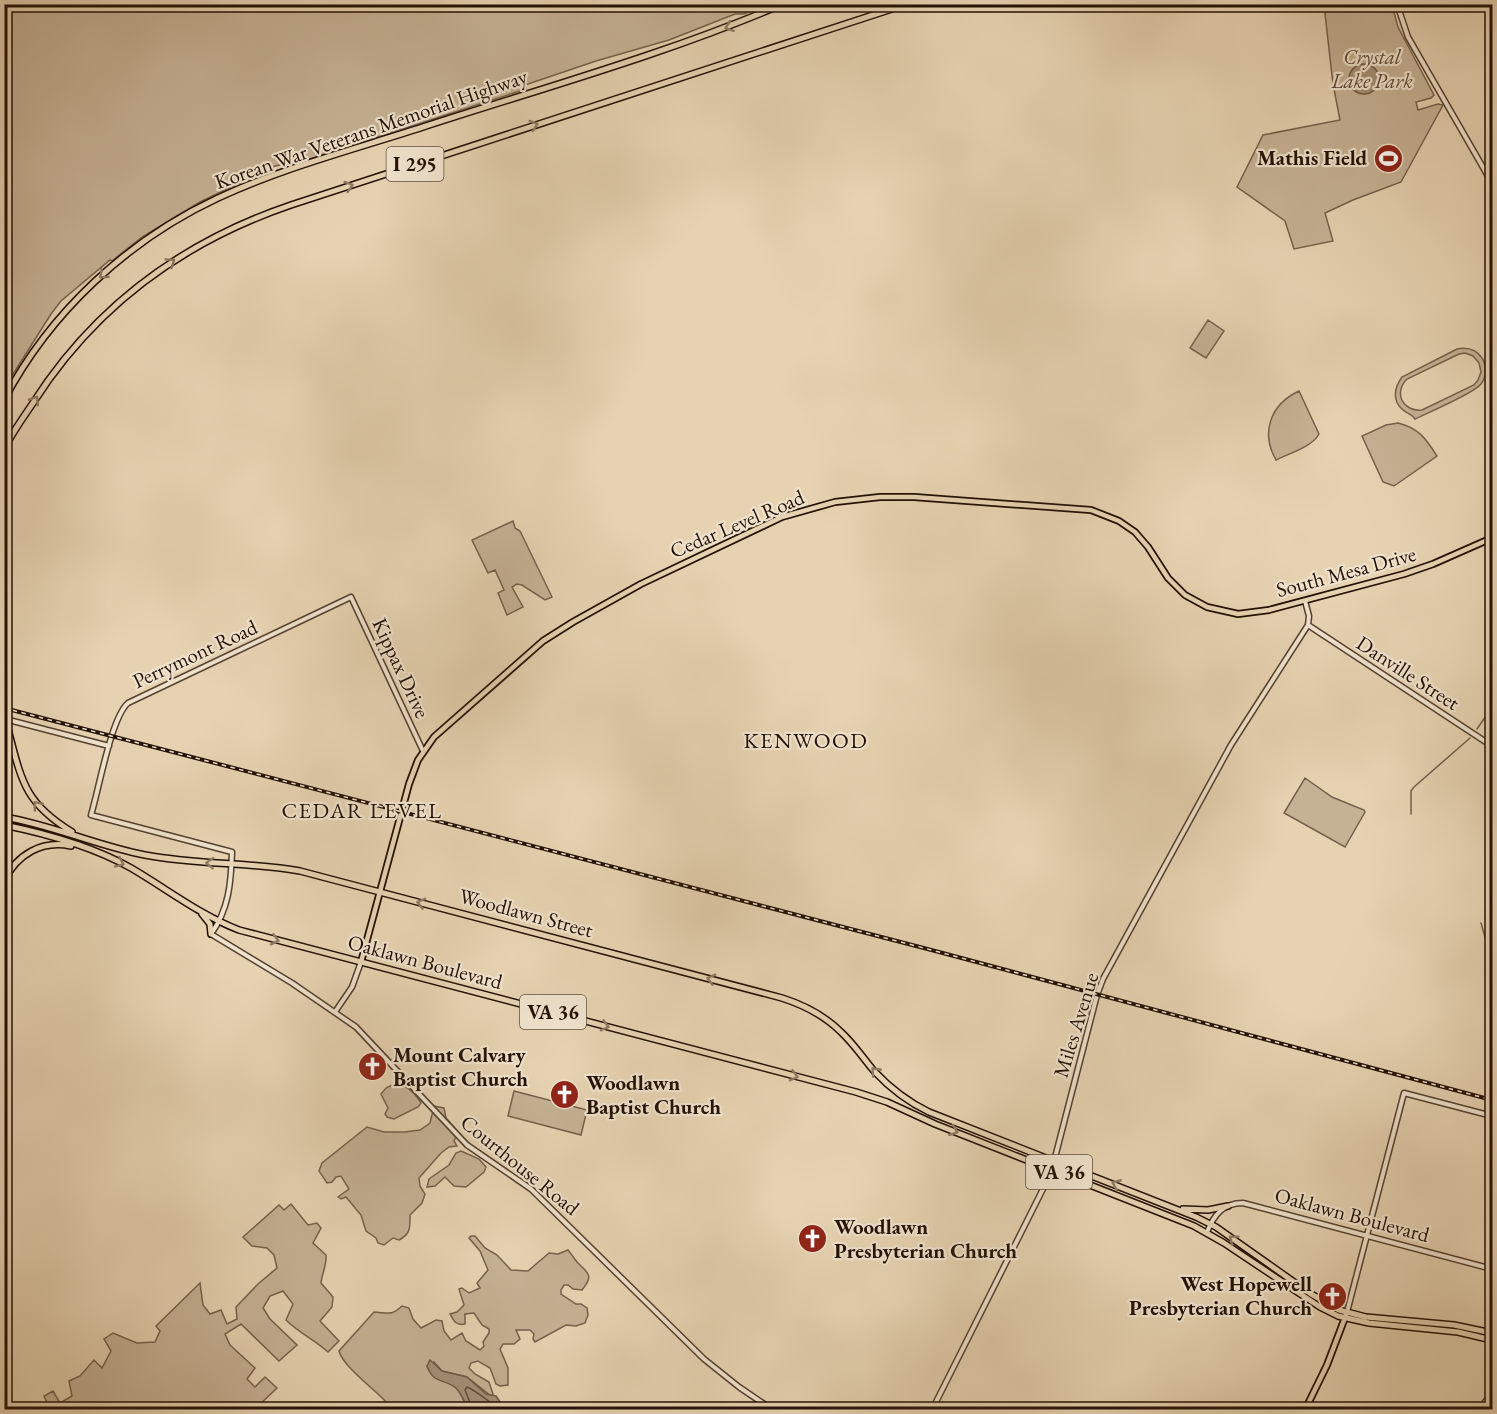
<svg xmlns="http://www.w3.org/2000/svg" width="1497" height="1414" font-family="'EB Garamond',serif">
<rect width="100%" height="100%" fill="#e6d2b1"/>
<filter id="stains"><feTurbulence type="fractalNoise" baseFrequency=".00333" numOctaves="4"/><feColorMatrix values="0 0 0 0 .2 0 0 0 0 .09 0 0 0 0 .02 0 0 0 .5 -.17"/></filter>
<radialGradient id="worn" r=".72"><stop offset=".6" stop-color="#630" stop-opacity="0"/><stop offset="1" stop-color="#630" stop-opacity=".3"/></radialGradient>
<path fill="#c5b194" stroke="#74614c" stroke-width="1.5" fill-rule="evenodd" d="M5,4H765V5L744,14H735L669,40L596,61L525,85L526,89L310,159L275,166L200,202L142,237L112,261L110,260L61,301L51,314L5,387Z
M1324,5H1392L1398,27L1434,95L1431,98L1416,102L1418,110L1438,104L1443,105L1401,182L1353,200L1325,213L1333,241L1294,249L1285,221L1237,187L1263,135L1340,120L1333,84Z
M1208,320L1224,331L1206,358L1190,348Z
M1457,349C1467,347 1476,349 1482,358C1487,366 1487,376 1481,384C1473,394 1429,412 1415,419C1412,414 1408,414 1403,410C1392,401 1394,388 1402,377ZM1465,353L1473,356L1479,363L1481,372L1478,380L1474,385L1422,410C1403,412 1393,393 1407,379L1459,354Z
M1299,391L1319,434C1312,447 1290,453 1276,460C1260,432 1271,404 1299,391Z
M1398,423C1419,428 1426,439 1437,456L1394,486L1383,482L1362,436L1386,425Z
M513,521L515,528L520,531L552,597L545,600L522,585L517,584L512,587L523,607L507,615L498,593L504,590L495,570L488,573L472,540Z
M1305,778L1332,797L1364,810L1365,812L1345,847L1286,814L1284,813Z
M394,1084C406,1084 415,1093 421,1103L418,1107L394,1119L387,1117L385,1114L388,1108L381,1094L386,1088Z
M514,1091L587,1110L581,1135L508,1116Z
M434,1106L444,1108L446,1118L458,1132L454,1141L457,1146L449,1147L441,1153L419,1178L420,1186L425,1194L422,1203L410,1215C410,1227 411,1234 399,1240L393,1238L384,1245L378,1243L376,1238L366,1231L361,1215L346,1197L341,1199L338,1197L349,1189L341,1176L336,1177L332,1182L327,1183L319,1171L322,1163L367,1127L384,1132H405L420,1130L430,1123Z
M461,1151L479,1159L486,1167L484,1172L466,1187L454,1186L445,1177L435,1186L427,1187L429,1179L449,1165L456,1153Z
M291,1204L308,1225L317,1223L321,1228L313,1243L326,1255C327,1265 322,1273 321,1283L333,1297L332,1307L320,1321L339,1341L328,1352C315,1340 299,1333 286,1320L293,1304L283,1291L270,1296L263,1308L270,1319L297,1345L279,1361L241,1324L225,1334L230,1345L255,1368L247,1379L255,1387L265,1377L277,1388L255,1409H217L213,1404L207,1410L50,1409L44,1396L53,1391L60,1403L72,1396L69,1381L80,1376L94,1360L102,1368L111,1351L104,1339L113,1333L137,1343L155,1342L160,1331L156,1326L200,1283L203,1305L210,1314L221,1310L227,1324L237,1319L236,1307L258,1284L277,1268L274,1255L267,1248L252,1246L243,1237L279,1205L284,1210Z
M471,1236H475L485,1248L497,1255L511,1270L528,1271L549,1253L558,1254L568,1250C571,1254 574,1258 577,1262C589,1274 594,1275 582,1290L573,1289L568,1285H564L561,1290V1294L576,1304H581L587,1308L588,1315L585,1323L576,1326L566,1325L535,1342L533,1339L534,1334L530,1330H516L520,1339L514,1344H503L500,1349L508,1368V1385L500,1386L496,1384L490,1368L478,1361L471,1363L469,1368L475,1374L489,1382L493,1394L491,1396L467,1377L442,1371L434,1362L427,1366C434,1383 443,1378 455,1387C461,1392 464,1402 468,1409H403L400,1406L388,1404C376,1390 343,1367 339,1351L374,1312C389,1313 391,1316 402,1306L409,1308L413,1319L421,1328L436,1320L442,1321L444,1331L451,1340L462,1333L466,1341L480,1350L484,1346L483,1342L489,1333V1329L482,1325L474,1313L465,1314V1324C456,1326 454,1321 450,1314L457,1312L464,1305L459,1289L462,1288L469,1293L480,1288L477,1283L488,1270L480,1251L469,1238Z"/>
<path fill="#a49077" stroke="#705d49" stroke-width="1.5" d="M1349 79a15 15 0 1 1 30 0a15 15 0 1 1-30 0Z
M430,1360L442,1371L467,1377L486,1394L496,1396L505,1409H468C465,1403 462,1394 456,1388C444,1378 434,1385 427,1366Z"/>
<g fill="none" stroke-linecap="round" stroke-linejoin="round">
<path stroke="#64503e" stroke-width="1.5" d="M473,1410L465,1390L467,1387C474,1390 494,1404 498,1410"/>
<path stroke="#705d49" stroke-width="1.5" d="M1477,729L1492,707
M1411,814V791L1414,787L1470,738
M1481,923L1492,962"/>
<defs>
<path id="minor" d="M1397,4L1408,37L1492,183
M1308,625L1492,746
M5,719L109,746
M423,751L351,597L128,703C111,718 99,789 91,815L232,852C231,883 229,909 211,934L292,983L356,1027L467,1145L531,1189L704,1359L739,1387L773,1410
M335,1012L352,987L361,962
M1207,1232C1214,1215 1223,1203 1243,1203L1492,1269
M1347,1312L1404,1093L1492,1116
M932,1410L1051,1173L1097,995L1103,979L1231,745L1308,625L1309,616L1305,601
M1479,1410L1492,1393"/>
<path id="major" d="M361,962L409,784L418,760L434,737L543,641L573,622L641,584L782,517L835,502L880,497H914L1091,510L1119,521L1135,532L1148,547L1168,578L1185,595L1207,607L1238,614L1269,610L1404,574L1433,564L1492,538
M1305,1410L1327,1365L1346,1315"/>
<path id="highway" d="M4,400C50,312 128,240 218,198C282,168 355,149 423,127C543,88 666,54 783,4
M4,450C11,434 23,418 33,403C95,306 182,242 291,205L907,4
M9,733C22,783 26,804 72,832
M4,750L8,767L4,780
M4,817C53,825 97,846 145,855C197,865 249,862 300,871L782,998C804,1005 825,1016 841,1032C854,1044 863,1058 874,1071C890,1088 908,1102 929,1112L1196,1217L1216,1227L1311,1294L1339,1310L1366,1317L1454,1325L1492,1333
M4,825C48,834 92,846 131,868C167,889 200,915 239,930L856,1092L887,1102L935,1124L1194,1226L1224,1243L1320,1307L1338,1316L1369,1323L1458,1332L1492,1340
M4,881C17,854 42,840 71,846
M202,914L210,924L211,934
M1183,1209L1208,1210L1228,1206"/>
</defs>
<use href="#minor" stroke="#544130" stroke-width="7"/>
<use href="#major" stroke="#231105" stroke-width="8"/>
<use href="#highway" stroke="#231105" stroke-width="8"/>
<use href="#minor" stroke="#efe2cc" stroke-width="4"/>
<use href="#major" stroke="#e6d2b1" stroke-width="4.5"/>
<use href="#highway" stroke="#e6d2b1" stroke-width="5"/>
<defs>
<path id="rail" d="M4,708L939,952L1492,1100"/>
</defs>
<use href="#rail" stroke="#231105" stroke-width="4"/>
<use href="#rail" stroke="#efe2cc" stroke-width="1.5" stroke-dasharray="4.5" stroke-linecap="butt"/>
<defs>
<path id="highway-bridge" d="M4,717L9,733"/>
</defs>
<use href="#highway-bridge" stroke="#231105" stroke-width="8" stroke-linecap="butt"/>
<use href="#highway-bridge" stroke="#e6d2b1" stroke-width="5"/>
</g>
<defs><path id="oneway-chevron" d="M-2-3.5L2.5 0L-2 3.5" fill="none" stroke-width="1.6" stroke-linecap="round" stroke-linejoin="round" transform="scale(1.5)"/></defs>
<g stroke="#8e7b64">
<use href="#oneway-chevron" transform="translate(729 27) rotate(159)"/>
<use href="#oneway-chevron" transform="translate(534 125) rotate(-18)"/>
<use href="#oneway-chevron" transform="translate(349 186) rotate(-18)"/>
<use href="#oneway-chevron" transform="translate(171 262) rotate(-34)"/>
<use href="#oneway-chevron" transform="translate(103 275) rotate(138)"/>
<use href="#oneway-chevron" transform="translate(35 400) rotate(-57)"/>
<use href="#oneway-chevron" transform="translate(37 805) rotate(-130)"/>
<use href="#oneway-chevron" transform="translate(120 863) rotate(26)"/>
<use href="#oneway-chevron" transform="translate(210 863) rotate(-177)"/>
<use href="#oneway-chevron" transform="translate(421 903) rotate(-165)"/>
<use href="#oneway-chevron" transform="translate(275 940) rotate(14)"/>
<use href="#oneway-chevron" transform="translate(711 979) rotate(-165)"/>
<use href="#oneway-chevron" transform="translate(605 1026) rotate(15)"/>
<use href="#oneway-chevron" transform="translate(875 1071) rotate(-132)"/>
<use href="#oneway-chevron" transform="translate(794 1076) rotate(15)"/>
<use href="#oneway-chevron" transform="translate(954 1131) rotate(21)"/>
<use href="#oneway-chevron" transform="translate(1116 1184) rotate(-158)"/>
<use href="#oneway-chevron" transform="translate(1233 1239) rotate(-143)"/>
</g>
<defs>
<symbol id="stadium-disc" viewBox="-11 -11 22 22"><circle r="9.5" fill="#8f2418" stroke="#efe2cc"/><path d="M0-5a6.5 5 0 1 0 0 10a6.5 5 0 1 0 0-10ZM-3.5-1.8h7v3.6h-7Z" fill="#fff"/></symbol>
<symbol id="church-disc" viewBox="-11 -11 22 22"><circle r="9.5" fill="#8f2418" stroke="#efe2cc"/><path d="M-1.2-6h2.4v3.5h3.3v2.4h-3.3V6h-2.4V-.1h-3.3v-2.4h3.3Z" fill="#fff"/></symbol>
</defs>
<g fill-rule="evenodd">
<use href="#stadium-disc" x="1372" y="142" width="33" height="33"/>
<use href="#church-disc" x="356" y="1050" width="33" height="33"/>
<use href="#church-disc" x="548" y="1078" width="33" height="33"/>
<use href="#church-disc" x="796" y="1222" width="33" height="33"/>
<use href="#church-disc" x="1316" y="1280" width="33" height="33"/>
</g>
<g text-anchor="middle" stroke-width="4.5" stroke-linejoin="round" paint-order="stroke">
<g fill="#efe2cc" stroke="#605041" stroke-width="1.5">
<rect x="386.5" y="147" width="57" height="34" rx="4.5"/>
<rect x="520" y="995" width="66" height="34" rx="4.5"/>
<rect x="1026" y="1155" width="66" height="34" rx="4.5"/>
</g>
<g font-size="20" font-weight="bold" fill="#231105">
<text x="415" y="171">I 295</text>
<text x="553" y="1019">VA 36</text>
<text x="1059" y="1179">VA 36</text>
</g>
<g font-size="21" font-style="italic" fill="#5c4937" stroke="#efe2cc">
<text x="1372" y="64">Crystal<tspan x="1372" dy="24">Lake Park</tspan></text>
</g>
<g font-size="21" fill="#231105" stroke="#efe2cc">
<text transform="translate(371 129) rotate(-19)" y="7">Korean War Veterans Memorial Highway</text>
<text transform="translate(737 524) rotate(-23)" y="7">Cedar Level Road</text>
<text transform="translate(1346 572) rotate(-15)" y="7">South Mesa Drive</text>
<text transform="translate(195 654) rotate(-25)" y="7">Perrymont Road</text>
<text transform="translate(401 668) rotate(65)" y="7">Kippax Drive</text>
<text transform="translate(1408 673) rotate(33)" y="7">Danville Street</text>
<text transform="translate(526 913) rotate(15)" y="7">Woodlawn Street</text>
<text transform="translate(425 962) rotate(15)" y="7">Oaklawn Boulevard</text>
<text transform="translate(1076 1025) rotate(-73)" y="7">Miles Avenue</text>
<text transform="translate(520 1165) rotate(39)" y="7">Courthouse Road</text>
<text transform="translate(1352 1215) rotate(15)" y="7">Oaklawn Boulevard</text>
</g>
<g font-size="21" font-weight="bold" fill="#231105" stroke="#efe2cc" text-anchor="start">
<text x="1367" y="165" text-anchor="end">Mathis Field</text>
<text x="393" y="1062">Mount Calvary<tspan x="393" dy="24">Baptist Church</tspan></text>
<text x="586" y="1090">Woodlawn<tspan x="586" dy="24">Baptist Church</tspan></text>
<text x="834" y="1234">Woodlawn<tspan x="834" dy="24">Presbyterian Church</tspan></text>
<text x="1312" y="1291" text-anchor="end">West Hopewell<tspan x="1312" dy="24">Presbyterian Church</tspan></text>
</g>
<g font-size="22" letter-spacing="1.5" fill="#231105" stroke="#efe2cc">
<text x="806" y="748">KENWOOD</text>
<text x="362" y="818">CEDAR LEVEL</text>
</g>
</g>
<rect width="1497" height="1414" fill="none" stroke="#e6d2b1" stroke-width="24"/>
<rect x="6" y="6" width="1485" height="1402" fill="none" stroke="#231105" stroke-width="3"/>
<rect x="12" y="12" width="1473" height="1390" fill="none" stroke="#231105" stroke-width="1.5"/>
<rect width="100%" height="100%" filter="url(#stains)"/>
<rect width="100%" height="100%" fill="url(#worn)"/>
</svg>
